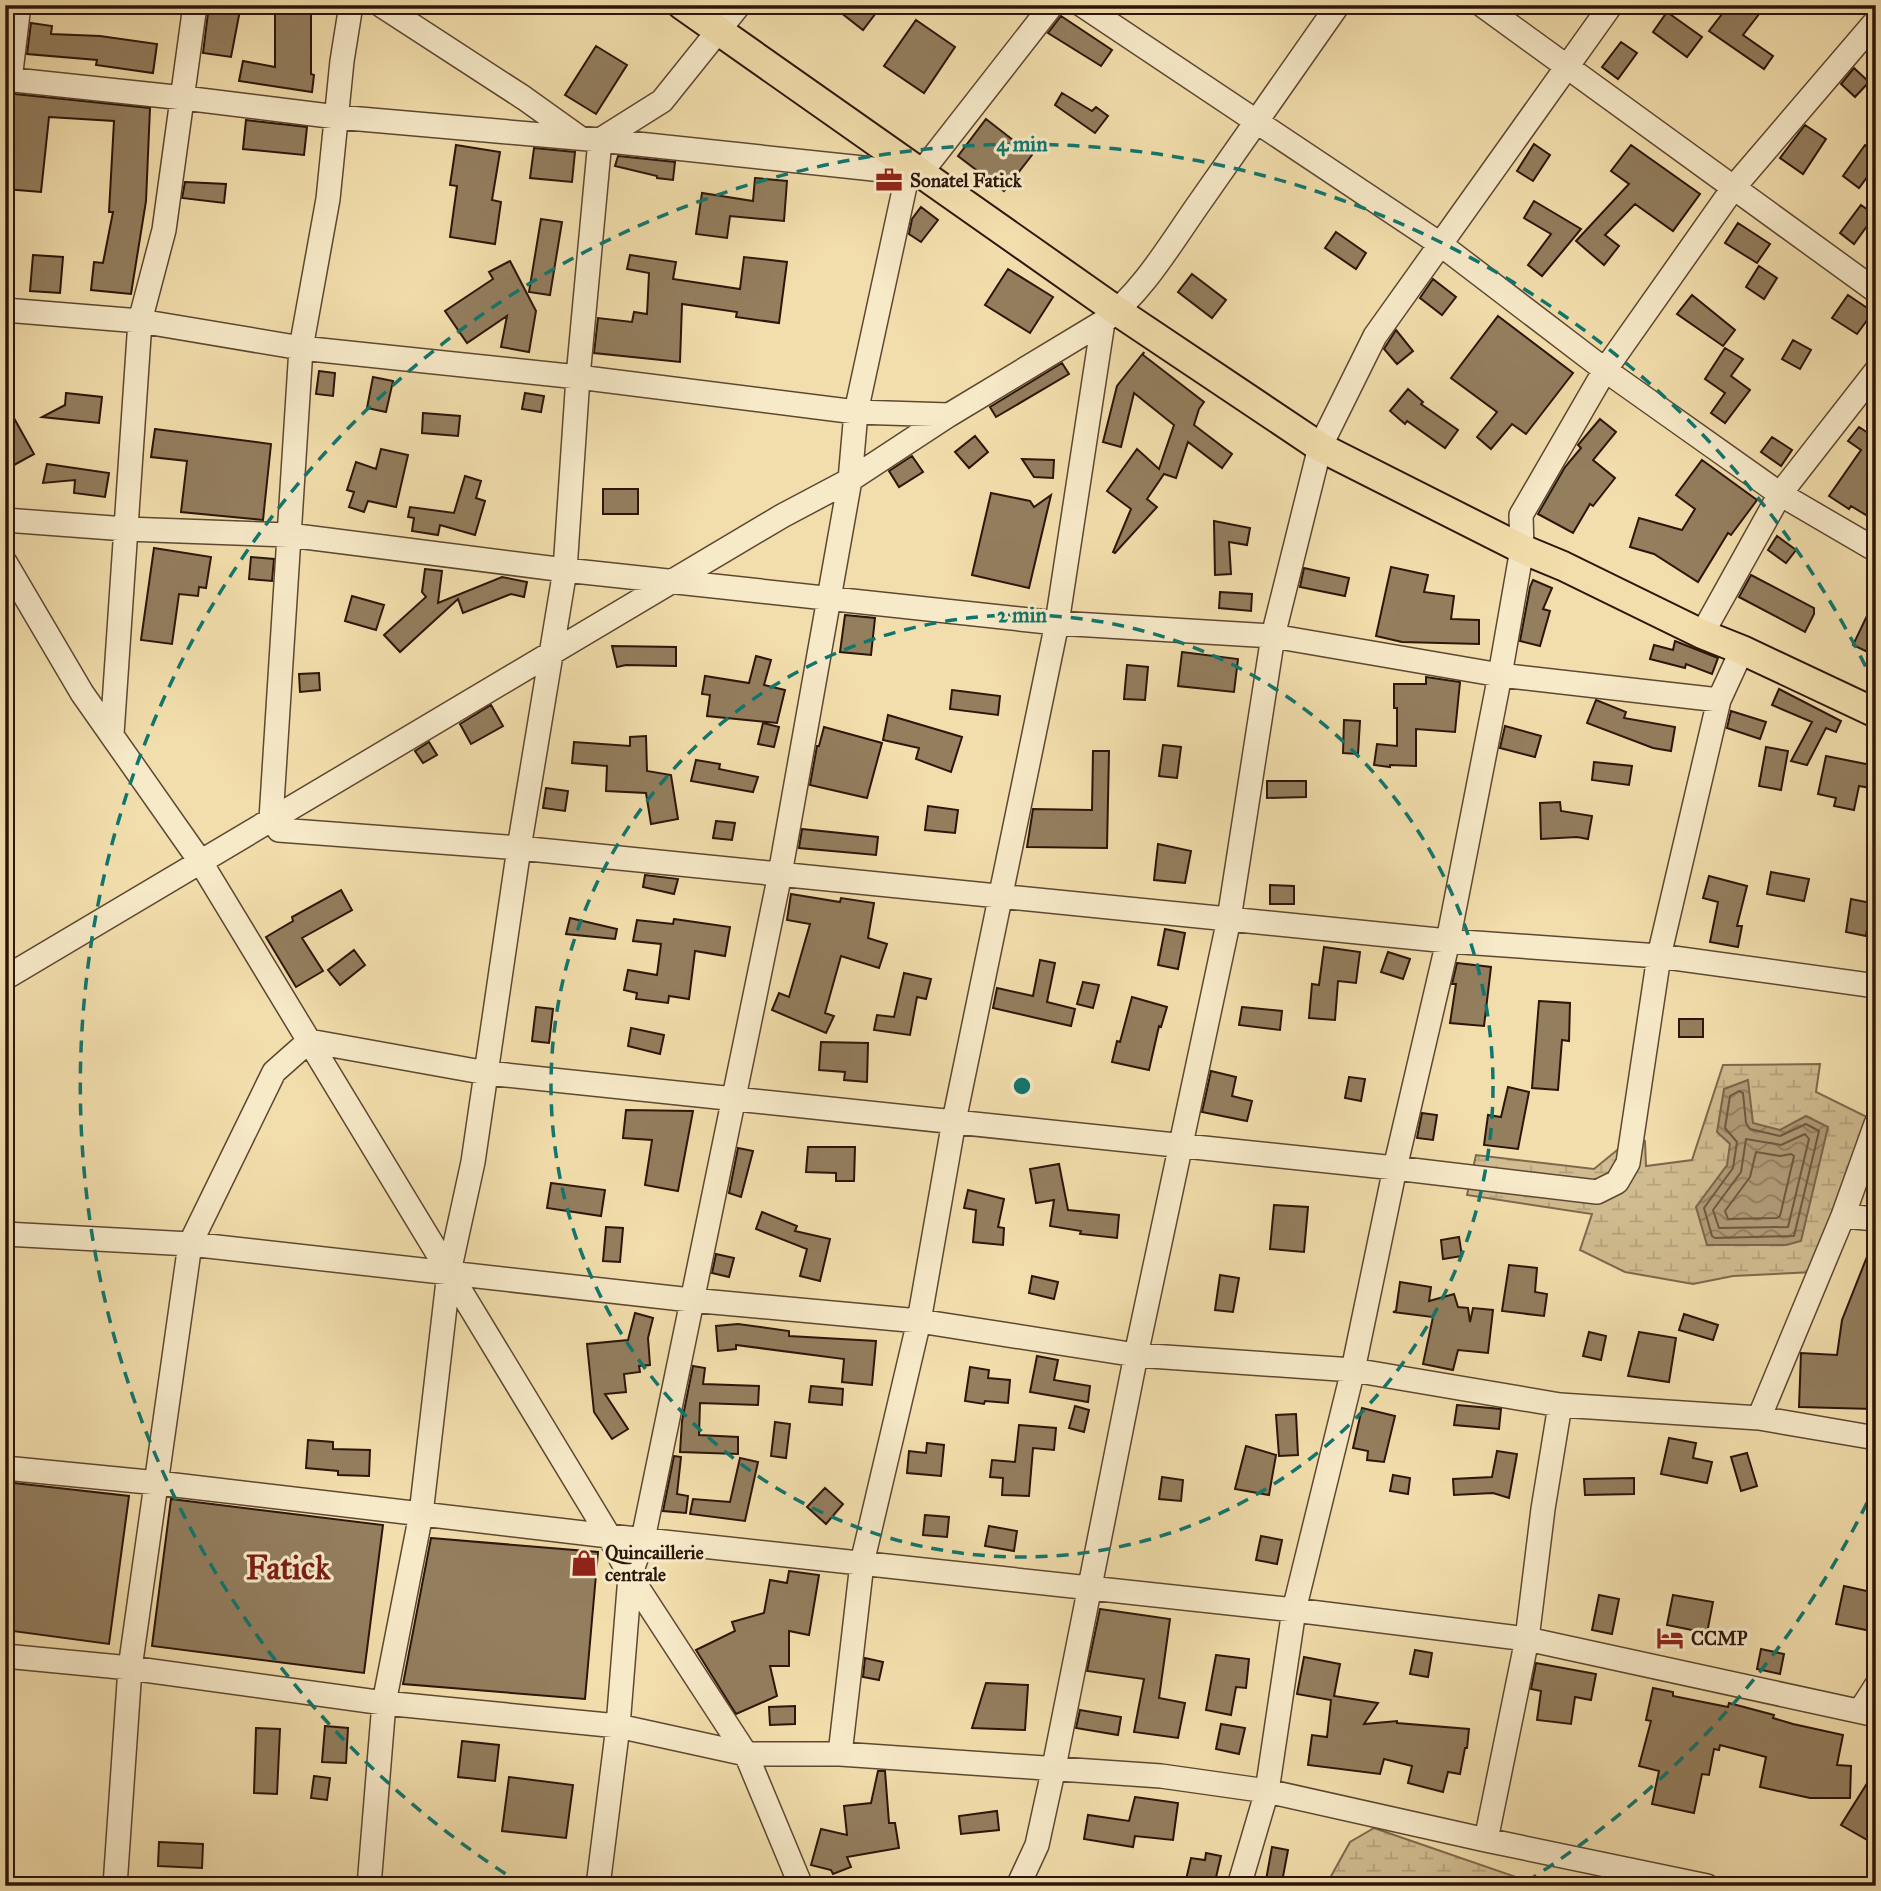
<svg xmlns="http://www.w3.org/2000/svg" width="1881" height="1891" font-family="'IM FELL Great Primer',serif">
<defs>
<pattern id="wetland-marsh" width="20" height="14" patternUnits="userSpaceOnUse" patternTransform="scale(1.75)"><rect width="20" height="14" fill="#d0bc90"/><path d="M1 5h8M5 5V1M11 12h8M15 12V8" fill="none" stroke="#b3a17b"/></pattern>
<pattern id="water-waves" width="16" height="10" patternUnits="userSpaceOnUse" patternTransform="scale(1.75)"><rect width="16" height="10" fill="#af9a75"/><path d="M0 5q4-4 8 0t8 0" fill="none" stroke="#8f7c5e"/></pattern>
</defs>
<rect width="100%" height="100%" fill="#f2deac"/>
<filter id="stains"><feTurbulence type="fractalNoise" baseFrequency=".00286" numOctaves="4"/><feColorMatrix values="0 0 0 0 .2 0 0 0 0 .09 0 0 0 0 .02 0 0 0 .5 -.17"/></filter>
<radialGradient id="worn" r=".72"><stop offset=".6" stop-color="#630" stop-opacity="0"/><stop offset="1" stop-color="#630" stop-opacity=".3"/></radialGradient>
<path fill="url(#wetland-marsh)" stroke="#7e684c" stroke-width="2" d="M1820,1064L1816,1092L1875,1121L1814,1272L1733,1276L1693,1284L1625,1272L1580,1250L1592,1214L1467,1195L1476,1155L1594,1169L1633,1137L1645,1141L1646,1166L1692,1160L1723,1065Z
M1374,1828L1542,1886H1306L1330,1878L1350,1842Z"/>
<path fill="url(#water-waves)" stroke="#7b654a" stroke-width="2" d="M1748,1080L1753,1123L1780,1130L1806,1116L1828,1127L1801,1241L1786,1245H1707L1696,1207L1727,1165L1730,1144L1717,1132L1724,1089Z"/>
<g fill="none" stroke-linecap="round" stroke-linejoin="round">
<path stroke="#6e583f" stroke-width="2" d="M1739,1091L1743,1093L1746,1123L1750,1129L1780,1136L1806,1124L1819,1131L1794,1236L1715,1238L1712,1236L1704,1208L1733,1168L1737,1142L1725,1128L1730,1096Z
M1805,1134L1809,1139L1788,1227L1719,1228L1713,1210L1741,1172L1746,1139L1781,1145Z
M1756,1152L1780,1156L1791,1154L1794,1156L1780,1216L1777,1218L1728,1219L1725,1211L1750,1177Z"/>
</g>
<path fill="#937e5e" stroke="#2c1509" stroke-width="2" d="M209,5H241L231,57L203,53Z
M831,5H882L863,30Z
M1729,5H1766L1743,35L1773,56L1764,69L1709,31Z
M1667,12L1702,37L1687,57L1653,32Z
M275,14H311V74L314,75L312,92L239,81L243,61L275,67Z
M1061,16L1112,50L1101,66L1048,33Z
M916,20L955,47L924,93L884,66Z
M31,23L52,26L51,34L100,36L157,44L153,73L96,65L97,60L27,54Z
M1621,42L1637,53L1618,79L1602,67Z
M596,46L627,65L596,114L565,95Z
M1854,68L1869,82L1855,97L1841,84Z
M5,93L150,108L146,201L131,294L91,290L94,262L103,263L113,212H109L114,121L49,117L41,192L5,189Z
M1062,93L1092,111L1096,107L1108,116L1095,133L1055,105Z
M986,119L1032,155L1004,191L958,156Z
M246,120L307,127L304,155L243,149Z
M1805,125L1826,139L1803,174L1780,158Z
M1534,144L1550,155L1533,181L1517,171Z
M456,145L500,152L492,200L501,202L495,244L450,237L457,186L450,185Z
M1631,145L1700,194L1673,231L1635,204L1605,235L1619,246L1604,265L1576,241L1629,184L1611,171Z
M1865,145L1876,152V165L1859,188L1843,176Z
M534,148L575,152L572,182L530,178Z
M618,156L675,162L673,180L657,178V176L615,166Z
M755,178L787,181L784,221L730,216L727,238L696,234L702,193L753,201Z
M185,182L226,184L224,203L182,198Z
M1534,201L1581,229L1542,276L1528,265L1551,234L1524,218Z
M1861,205L1875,215L1854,244L1840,233Z
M921,207L938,220L921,242L909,234L912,219Z
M541,219L562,222L550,295L529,292Z
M1738,223L1770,244L1757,263L1725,243Z
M1336,232L1366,253L1356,269L1325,248Z
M33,255L63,257L60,293L30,291Z
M630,255L676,262L673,279L740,289L744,257L787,262L779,323L736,317L737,312L682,304L680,362L594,353L598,318L632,322L634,312L647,314L649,273L627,269Z
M510,261L536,311L529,352L501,347L507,316L467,343L445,311L493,279L489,272Z
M1759,266L1777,278L1764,299L1746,287Z
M1008,269L1053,297L1030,333L985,305Z
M1192,274L1226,300L1212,318L1178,292Z
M1433,279L1456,297L1442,315L1420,298Z
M1692,295L1735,330L1723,346L1677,314Z
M1848,295L1873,312L1857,334L1832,318Z
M1498,316L1573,373L1526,434L1512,424L1491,449L1477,437L1497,412L1451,378Z
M1396,330L1413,351L1397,364L1384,349Z
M1793,340L1811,350L1800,369L1782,359Z
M1725,348L1743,359L1731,376L1750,390L1725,423L1711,413L1725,393L1705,379Z
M1144,352L1143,355L1204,402L1199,409L1194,425L1232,454L1222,468L1188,442L1176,478L1164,474L1147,499L1157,507L1115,553L1113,552L1131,509L1107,491L1137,449L1159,469L1174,425L1134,393L1121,447L1103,442L1117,386Z
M1062,363L1069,374L996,417L990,407Z
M319,371L335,373L333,396L316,394Z
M373,377L393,381L386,412L367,408Z
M1408,389L1423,402L1421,404L1458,430L1445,448L1407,421L1405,424L1390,411Z
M66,393L102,397L99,423L42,417L65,405Z
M525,393L544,396L541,412L522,409Z
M5,402L34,454L5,470Z
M423,413L460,416L458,436L422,433Z
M1600,419L1616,432L1593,460L1615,478L1593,506L1590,504L1573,533L1538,514L1565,467L1581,448L1578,445Z
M1859,427L1871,435L1876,429V521L1851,506L1849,509L1829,496L1861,450L1848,441Z
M155,429L271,444L263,520L181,512L187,461L151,457Z
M975,436L988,452L969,468L955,452Z
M1772,437L1792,450L1781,466L1761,452Z
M381,449L408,455L396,507L368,501L364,512L349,507L354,492L347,490L356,462L376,469Z
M912,456L923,472L899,487L889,471Z
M1022,459L1054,460L1053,478L1034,477Z
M1702,460L1757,500L1731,535L1728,533L1698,582L1654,554L1630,547L1639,518L1682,530L1695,509L1676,495Z
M47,464L109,473L105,497L74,493L75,480L43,483Z
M465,476L481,481L476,498L485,501L475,535L440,525L438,535L412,531L414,518L408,517L410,507L454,513Z
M603,489H638V514H603Z
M991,493L1030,501L1034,507L1051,495L1029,588L972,575Z
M1214,521L1250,528L1247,545L1229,542L1231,574L1215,575Z
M1777,536L1796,550L1786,563L1768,550Z
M154,548L211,557L206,588L199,587L198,596L179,594L172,644L141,640Z
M251,557L274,559L272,581L249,579Z
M1391,567L1428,575L1424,592L1454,596L1451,619L1479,620V644L1402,642L1376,636Z
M1304,568L1349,578L1345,596L1300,587Z
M425,569L442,571L438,603L502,577L527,582L524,597L511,594L463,613L458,599L400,652L384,635L426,597L422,592Z
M1751,575L1814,608V614L1805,632L1739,597Z
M1533,580L1552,588L1543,609L1550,611L1540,646L1520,641L1530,587Z
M1220,592L1252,594L1251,611L1219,608Z
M352,596L384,605L376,630L345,621Z
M1876,597V656L1853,645Z
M845,615L875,618L871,655L840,652Z
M1675,641L1718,658L1712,674L1686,664L1685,668L1650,659L1654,645L1673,650Z
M612,646L676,647V666L626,665L617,667Z
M1182,652L1238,659L1234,692L1178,686Z
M756,656L771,660L764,685L785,690L777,723L707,716L710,695L702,694L705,676L749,683Z
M1127,665L1148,667L1145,700L1124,699Z
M319,673L320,690L300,692L299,674Z
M1426,677L1460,682L1455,732L1416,729V766L1390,765V767L1374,765L1377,744L1397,746V708H1394V684H1426Z
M1779,689L1841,721L1836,732L1826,728L1807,765L1791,761L1812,722L1772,705Z
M952,690L1000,696L998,715L950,709Z
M1596,700L1626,712L1624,718L1675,727L1671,751L1653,748L1587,723Z
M491,705L503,726L471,744L460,724Z
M1731,711L1766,722L1760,739L1727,728Z
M888,715L962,737L951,772L916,759L919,748L883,740Z
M1344,720L1360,721L1358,754L1343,753Z
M763,723L779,727L774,747L758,744Z
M1505,726L1541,736L1535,757L1500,748Z
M824,727L882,743L867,798L810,785L817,746H819Z
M646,736L647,771L671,775L678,819L651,824L646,793L606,791L607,766L572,763L574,742L630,746V737Z
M429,742L437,755L423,763L415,751Z
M1163,745L1181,747L1177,778L1159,776Z
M1766,747L1788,751L1781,790L1759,786Z
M1093,751H1109L1107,848L1027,847L1033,809L1092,810Z
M1826,756L1876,766V789L1859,786L1854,810L1834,806L1836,798L1818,794Z
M696,760L720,764L719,769L758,777L753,792L691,781Z
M1594,762L1632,766L1629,785L1592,780Z
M1267,781H1306V797L1267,798Z
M546,788L568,791L565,811L543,808Z
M1560,802L1561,811L1592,816L1588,839L1577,837L1541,839L1540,803Z
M928,806L958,810L955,833L925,830Z
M716,821L735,823L732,840L713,838Z
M802,829L878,837L876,855L799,848Z
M1158,844L1191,851L1185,883L1154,880Z
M1771,872L1809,879L1804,901L1767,894Z
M645,875L678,879L674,894L643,887Z
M1709,876L1747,886L1737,926H1742L1738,947L1710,942L1718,902L1703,898Z
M1270,885L1294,886V904H1270Z
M341,890L352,910L302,938L323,971L296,987L266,937L293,921L292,917Z
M791,894L840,902L841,898L874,903L868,938L887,944L879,968L841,956L825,1013L834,1016L826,1033L772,1010L779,993L789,997L810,924L787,920Z
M1851,899L1871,903L1866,936L1846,932Z
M570,918L617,929L615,939L566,934Z
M674,919L730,927L725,956L695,951L689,999L669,996L668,1003L636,999L637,993L624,990L628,970L657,975L661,944L633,941L637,920L673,924Z
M1165,929L1185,933L1178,969L1158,965Z
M1324,947L1360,952L1356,983L1338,981L1335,1020L1309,1018L1312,984L1319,985Z
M354,950L365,965L340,985L328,970Z
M1388,952L1410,959L1403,979L1381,972Z
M1040,960L1055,963L1047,1002L1075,1009L1071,1026L993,1008L997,988L1033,996Z
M1457,963L1491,967L1484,1026L1450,1023L1456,984H1452Z
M904,973L931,979L926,999L917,997L910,1035L874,1030L877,1015L894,1017Z
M1083,982L1099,985L1093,1008L1077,1004Z
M1132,997L1167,1007L1161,1027L1159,1026L1149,1070L1112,1062L1117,1041L1120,1042Z
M1539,1001L1570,1003L1569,1041L1562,1040L1558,1090L1532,1088Z
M536,1007L553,1009L549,1043L532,1041Z
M1242,1007L1282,1011L1280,1030L1239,1025Z
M1679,1019H1703V1037H1679Z
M631,1028L664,1035L660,1054L628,1046Z
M821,1042L868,1043L867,1082L844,1080L845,1072L819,1070Z
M1211,1071L1236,1077L1232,1096L1252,1101L1247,1121L1202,1112Z
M1349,1077L1365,1079L1361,1101L1345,1098Z
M1508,1087L1529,1092L1518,1149L1484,1145L1488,1115L1501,1117Z
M626,1110L693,1111L678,1191L645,1185L652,1140L623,1138Z
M1422,1113L1437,1115L1433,1140L1417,1138Z
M808,1147H855L854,1181H836V1173L806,1172Z
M738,1148L753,1151L741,1197L729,1193Z
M1059,1164L1068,1210L1119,1215L1117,1238L1080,1234L1081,1231L1050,1226L1054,1200L1036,1203L1030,1169Z
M551,1183L605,1190L601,1216L547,1208Z
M968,1190L1004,1199L998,1227L1004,1228L1003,1245L973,1242L976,1210L964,1208Z
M1274,1205L1308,1207L1304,1252L1270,1249Z
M762,1212L797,1226L795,1231L830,1239L820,1281L800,1276L807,1249L756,1229Z
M606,1227L623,1228L620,1262L603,1261Z
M1459,1237L1462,1256L1443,1259L1441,1240Z
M1874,1239L1876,1364L1873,1409L1799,1407L1801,1353L1837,1355L1842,1320Z
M716,1254L734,1258L729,1277L712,1273Z
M1509,1265L1537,1268L1535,1292L1547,1294L1544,1316L1502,1311Z
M1220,1275L1239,1278L1233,1312L1215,1310Z
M1032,1276L1058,1282L1054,1299L1029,1293Z
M1400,1282L1431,1287L1429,1301L1454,1294L1458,1307L1468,1308L1470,1322L1473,1308L1493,1310L1488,1353L1458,1350L1453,1370L1423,1364L1433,1317L1393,1312L1396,1311Z
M635,1313L653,1318L648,1338L650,1365L639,1366L640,1372L624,1374L626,1392L605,1394L628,1429L612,1439L594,1412L587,1344L628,1340Z
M1684,1314L1718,1325L1713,1340L1679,1330Z
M738,1324L789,1331V1336L876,1341L872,1385L842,1382L844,1359L736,1345V1349L718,1351L716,1326Z
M1589,1332L1606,1336L1601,1360L1583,1356Z
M1639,1332L1676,1338L1669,1382L1628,1376Z
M1037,1356L1058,1360L1054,1380L1090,1386L1088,1402L1030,1392Z
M693,1366L705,1368L703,1384L759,1386L758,1405L700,1403L699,1435L738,1437V1454L680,1452L682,1421Z
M970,1367L989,1370L988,1378L1010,1380L1008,1403L985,1401L984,1404L965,1401Z
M811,1386L843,1389L842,1405L809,1402Z
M1457,1405L1501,1409L1499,1429L1454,1425Z
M1075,1406L1089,1410L1084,1432L1069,1428Z
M1362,1408L1395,1416L1384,1462L1367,1460L1368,1451L1353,1448Z
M1296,1414L1298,1455L1279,1456L1276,1415Z
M775,1422L790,1424L786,1458L771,1456Z
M1019,1425L1056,1428L1054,1450L1033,1448L1029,1496L1002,1495L1003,1478L990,1477L992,1460L1015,1462Z
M1669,1438L1696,1443L1693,1458L1712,1462L1707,1483L1661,1474Z
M308,1440L333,1442V1449L370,1450L369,1476L338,1475V1471L306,1468Z
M927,1443L944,1445L941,1476L907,1473L909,1451L926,1453Z
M1246,1446L1276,1455L1269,1495L1235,1489Z
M1497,1451L1517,1454L1509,1498L1493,1493L1454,1495L1453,1479L1492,1477Z
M1747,1453L1757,1486L1741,1491L1731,1457Z
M674,1456L681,1457L677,1494L688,1496L686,1513L663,1511Z
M740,1458L758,1462L745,1521L690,1514L693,1499L730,1502Z
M1393,1475L1410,1478L1408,1494L1390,1491Z
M1162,1477L1183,1480L1181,1501L1159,1499Z
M1634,1478V1494L1585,1495L1584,1479Z
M5,1482L129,1496L109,1644L5,1630Z
M825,1488L843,1504L826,1524L807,1507Z
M171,1499L383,1525L364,1673L152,1646Z
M925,1515L949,1517L947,1537L923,1535Z
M989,1526L1017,1531L1014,1551L985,1546Z
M1261,1536L1282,1540L1277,1564L1256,1560Z
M431,1538L598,1552L585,1699L403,1684Z
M789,1571L819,1575L809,1635L789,1631V1666H770L777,1696L736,1714L696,1650L735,1631L732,1622L764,1613L770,1580L787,1583Z
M1844,1586L1876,1593V1632L1836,1624Z
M1599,1595L1619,1599L1612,1634L1592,1630Z
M1673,1595L1713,1602L1707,1633L1667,1625Z
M1100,1609L1170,1619L1159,1698L1185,1703L1178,1738L1134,1732L1144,1679L1087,1671Z
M1761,1649L1784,1654L1780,1674L1757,1669Z
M1415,1650L1432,1653L1428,1677L1410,1674Z
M1216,1655L1249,1659L1246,1688L1236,1687L1231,1715L1206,1710Z
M1304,1657L1340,1664L1334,1696L1378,1703L1364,1724L1397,1721V1723L1469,1729L1467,1748H1465L1460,1774L1448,1772L1443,1792L1408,1783L1412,1766L1384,1759L1380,1774L1308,1765L1312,1735L1327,1737L1331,1700L1297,1694Z
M865,1658L883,1662L879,1680L863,1677Z
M1536,1663L1596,1674L1591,1700L1575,1697L1571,1724L1537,1720L1541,1691L1531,1689Z
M986,1683L1028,1685L1025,1730L972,1728Z
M1653,1688L1673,1692V1696L1728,1707L1729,1703L1774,1715L1773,1718L1793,1724L1843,1735L1837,1765L1851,1766L1850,1798H1810L1760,1787L1766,1757L1720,1745L1719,1750L1714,1749L1709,1775L1702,1774L1694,1813L1652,1804L1659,1771L1639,1766L1651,1721L1646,1720Z
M795,1706V1724L770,1725L769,1707Z
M1080,1710L1121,1717L1118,1735L1076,1728Z
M1221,1724L1245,1728L1239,1754L1216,1749Z
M325,1726L348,1728L346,1763L322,1762Z
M256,1728L280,1729L277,1794L254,1793Z
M462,1741L499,1745L495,1781L458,1777Z
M1876,1769V1845L1841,1825Z
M878,1771H885L889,1823H895L899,1848L847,1857L851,1867L833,1874L831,1870L811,1865L821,1829L847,1835L844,1806L871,1803Z
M314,1776L330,1778L327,1800L311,1798Z
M509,1777L573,1785L566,1838L502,1831Z
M1135,1797L1178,1803L1173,1840L1135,1836L1133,1847L1084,1839L1088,1815L1129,1821Z
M997,1811L999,1830L961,1834L959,1816Z
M159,1842L203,1844L202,1868L158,1866Z
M1272,1847L1288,1850L1282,1882L1266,1880Z
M1206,1853L1221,1856L1214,1886L1185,1884L1191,1858L1205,1860Z"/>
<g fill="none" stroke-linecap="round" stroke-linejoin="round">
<defs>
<path id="minor" d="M351,5L342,61L328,199L301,348L271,819L279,830L519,848L1448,941L1659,956L1876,986
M381,5L524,98L580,138
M1082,5L1440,244L1605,370L1780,494L1876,550
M1482,5L1876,291
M5,79L184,98L337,117L600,140L920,174L1052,5
M10,80L19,5
M5,310L140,321L301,348L578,377L856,412L949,415
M5,520L126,529L289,535L565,570L1057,623L1273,636L1500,675L1719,700
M5,562L82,693L200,861L609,1536L630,1576L746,1754L801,1886
M1702,634L1780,494L1876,371
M112,734L140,321L164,230L195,5
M5,978L782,516L850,480L949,415L1103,322C1143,292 1171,243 1200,202C1246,136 1292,71 1338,5
M1843,1216L1876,1219
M5,1234L190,1244L691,1300L919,1321L1136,1355L1353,1370L1560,1405L1759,1418L1876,1438
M1759,1418L1843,1216L1876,1124
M5,1468L158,1483L609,1536L1294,1610L1527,1639L1876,1715
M5,1656L130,1668L384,1703L618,1726L746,1754H840L1161,1776L1267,1791L1486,1840L1707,1886
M1860,1711L1876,1686
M840,1754L862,1563L919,1321L954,1121L1057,623L1103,322
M1486,1840L1527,1639L1543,1509L1560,1405
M115,1886L130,1668L190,1244L274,1072L309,1041L487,1073L1395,1168L1597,1192L1617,1182L1628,1163L1659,956L1719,700L1742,650
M369,1886L384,1703L421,1514L449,1272L473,1162L519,848L565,570L578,377L600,140L662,101L739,5
M598,1886L618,1726L630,1576L643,1539L780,874L850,480L856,412L908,172
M1018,1886L1037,1845L1054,1767L1136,1355L1229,919L1273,636L1320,447L1375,336L1611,5
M1239,1886L1267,1791L1294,1610L1353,1370L1395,1168L1448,941L1500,675L1522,549L1521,515L1605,370L1734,187L1876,21"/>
<path id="major" d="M682,5L1117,311L1320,447L1522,549L1563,566L1702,634L1742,650L1876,713"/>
</defs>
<use href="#minor" stroke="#5e4732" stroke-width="26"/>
<use href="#major" stroke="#2c1509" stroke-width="32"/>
<use href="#minor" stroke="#f7eac9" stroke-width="23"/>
<use href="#major" stroke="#f2deac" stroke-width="28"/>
</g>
<g fill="none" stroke="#0f766e" stroke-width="3.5" stroke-dasharray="12 9">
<circle cx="1022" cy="1086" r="471"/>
<path d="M1876 1484A942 942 0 0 1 1521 1885M523 1885A942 942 0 1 1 1876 688"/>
</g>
<defs>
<symbol id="office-bare" viewBox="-9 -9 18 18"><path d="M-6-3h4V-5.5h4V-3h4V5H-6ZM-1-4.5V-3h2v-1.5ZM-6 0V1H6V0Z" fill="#8f2418" stroke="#f7eac9" stroke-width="2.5" paint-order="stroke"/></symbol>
<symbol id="shop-bare" viewBox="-9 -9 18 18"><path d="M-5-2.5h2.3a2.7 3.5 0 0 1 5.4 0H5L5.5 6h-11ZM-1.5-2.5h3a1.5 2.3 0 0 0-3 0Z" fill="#8f2418" stroke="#f7eac9" stroke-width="2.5" paint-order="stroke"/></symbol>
<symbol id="hotel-bare" viewBox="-9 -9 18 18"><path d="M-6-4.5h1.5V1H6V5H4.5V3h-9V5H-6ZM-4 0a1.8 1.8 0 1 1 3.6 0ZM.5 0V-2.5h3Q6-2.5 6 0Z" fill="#8f2418" stroke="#f7eac9" stroke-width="2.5" paint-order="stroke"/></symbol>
</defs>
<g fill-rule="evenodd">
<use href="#office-bare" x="870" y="161" width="38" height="38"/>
<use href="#shop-bare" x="565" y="1544" width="38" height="38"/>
<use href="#hotel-bare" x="1651" y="1619" width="38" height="38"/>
</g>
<g text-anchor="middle" stroke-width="6" stroke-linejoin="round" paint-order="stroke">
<g font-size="19" font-weight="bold" fill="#2c1509" stroke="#f7eac9" text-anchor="start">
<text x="910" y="187">Sonatel Fatick</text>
<text x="605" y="1559">Quincaillerie<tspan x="605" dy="22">centrale</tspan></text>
<text x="1691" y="1645">CCMP</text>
</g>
<g font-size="33" font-weight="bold" fill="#7a1f14" stroke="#f7eac9">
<text x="288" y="1579">Fatick</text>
</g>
</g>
<circle cx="1022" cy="1086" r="10" fill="#0f766e" stroke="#f7eac9" stroke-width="3.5"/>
<g font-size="21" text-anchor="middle" font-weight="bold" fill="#0f766e" stroke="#f7eac9" stroke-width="6" stroke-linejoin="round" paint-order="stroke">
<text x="1022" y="151">4 min</text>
<text x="1022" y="622">2 min</text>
</g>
<rect width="1881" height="1891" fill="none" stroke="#f2deac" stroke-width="28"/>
<rect x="7" y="7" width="1867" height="1877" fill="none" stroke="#2c1509" stroke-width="3.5"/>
<rect x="14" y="14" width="1853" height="1863" fill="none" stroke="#2c1509" stroke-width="2"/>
<rect width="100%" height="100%" filter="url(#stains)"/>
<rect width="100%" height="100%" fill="url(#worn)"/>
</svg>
